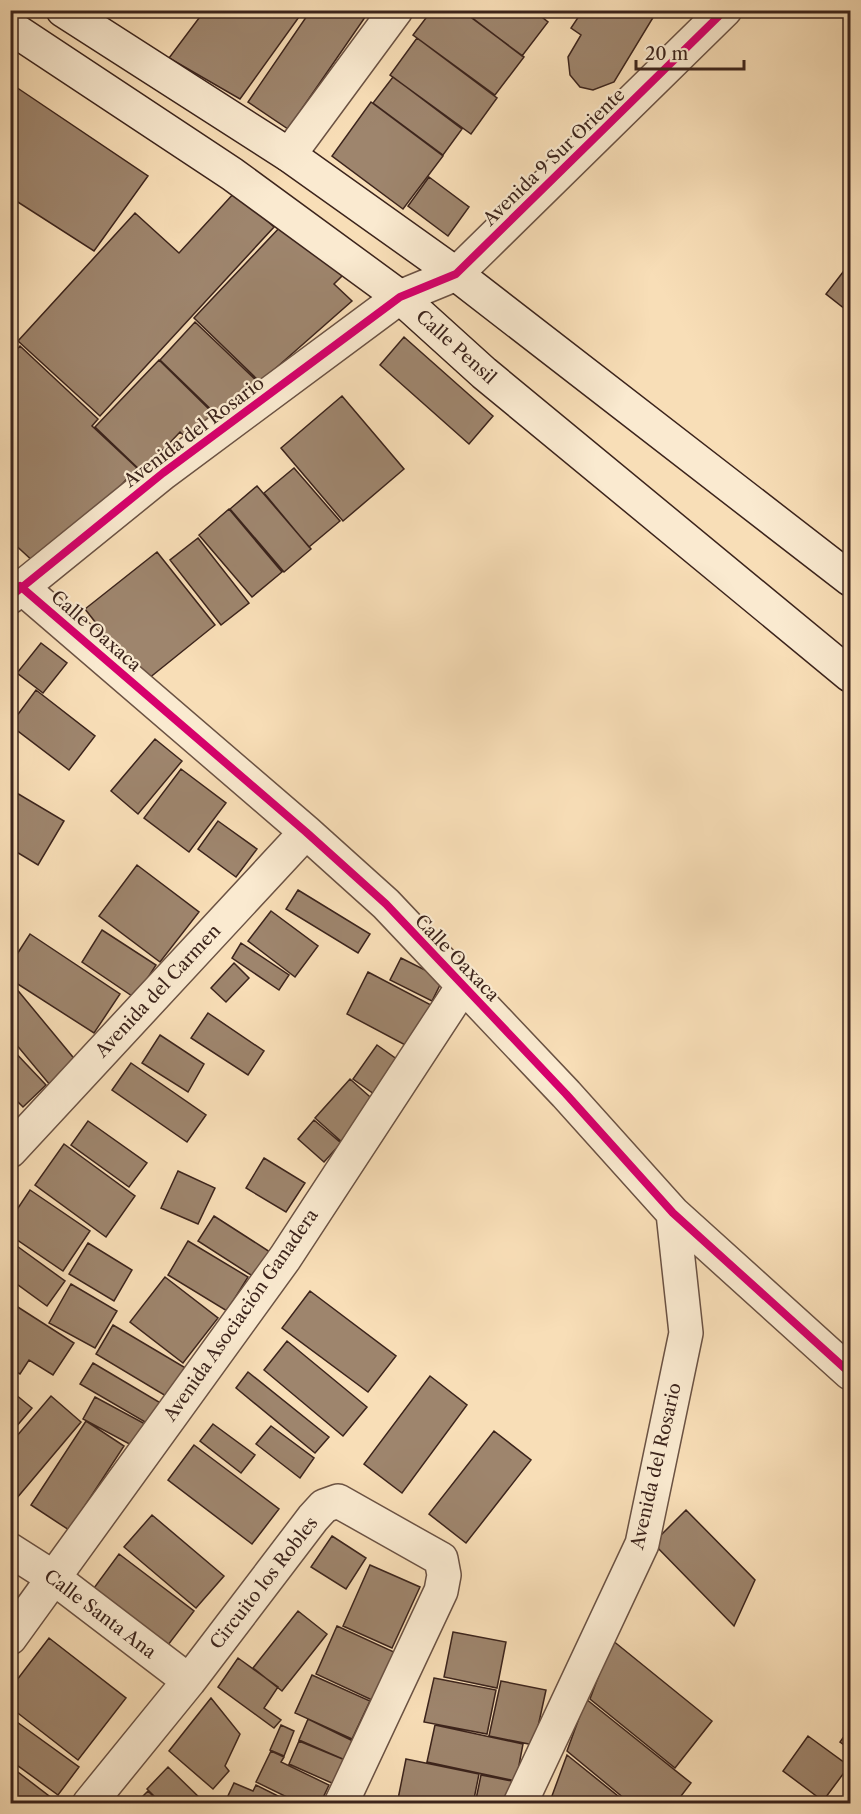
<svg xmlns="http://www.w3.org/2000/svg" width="861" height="1814" font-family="'Libre Caslon Text',serif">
<rect width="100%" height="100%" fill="#f8deb7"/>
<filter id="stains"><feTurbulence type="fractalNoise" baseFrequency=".00333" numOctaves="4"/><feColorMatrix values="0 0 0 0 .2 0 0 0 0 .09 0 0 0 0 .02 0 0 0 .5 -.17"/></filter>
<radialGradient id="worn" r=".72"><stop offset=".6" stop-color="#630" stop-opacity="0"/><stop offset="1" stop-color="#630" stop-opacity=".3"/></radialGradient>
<path fill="#9e856d" stroke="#3c241c" stroke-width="1.5" d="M205,10H304L240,99L169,58Z
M311,10H370L288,129L248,102Z
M432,10H461L524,57L495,95L413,35Z
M462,10H533L548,22L522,56Z
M583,10L657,11L614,82L593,90L580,87L570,75L568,57L581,35L571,28Z
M417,38L497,98L471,134L390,75Z
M393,77L462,129L443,155L373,103Z
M10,83L148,176L94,251L10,197Z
M371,102L443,156L403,209L332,156Z
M429,177L469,207L448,236L408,206Z
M235,192L274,227L100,416L18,341L135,213L179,253Z
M282,225L346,272L334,284L352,301L260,382L194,318Z
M850,263V313L826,294Z
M195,322L262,386L226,424L160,360Z
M404,337L493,416L469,444L380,365Z
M20,346L98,419L92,426L137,468L66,545L35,563L10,540V357Z
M159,360L218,418L193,444L180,432L142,472L95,427Z
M342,396L404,469L343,521L281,448Z
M294,468L340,521L309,547L264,493Z
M257,486L311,549L284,572L230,509Z
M229,509L282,572L252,597L199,535Z
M198,538L249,603L221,625L170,560Z
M157,552L215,625L143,683L85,609Z
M41,643L67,663L43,693L17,673Z
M36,690L95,736L69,770L10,725Z
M155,739L182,761L138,814L111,791Z
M181,769L226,803L189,852L144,818Z
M10,789L64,821L38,865L10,848Z
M218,821L257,849L236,877L198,849Z
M137,865L199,912L160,962L99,916Z
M298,890L370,934L358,953L286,909Z
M271,911L318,946L295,977L248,941Z
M102,930L156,965L135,998L82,962Z
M30,934L120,994L94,1033L10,979V965Z
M241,943L289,975L279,990L232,958Z
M401,958L443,979L432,1001L390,980Z
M234,963L249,978L226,1002L211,988Z
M368,972L431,1005L409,1047L347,1014Z
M10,981L77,1062L50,1085L10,1037Z
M208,1013L264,1051L248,1075L191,1038Z
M160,1035L204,1064L188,1092L142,1063Z
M377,1045L398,1060L374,1094L353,1079Z
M10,1047L46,1085L23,1107L10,1094Z
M131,1063L206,1115L187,1142L112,1090Z
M350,1079L378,1104L343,1143L315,1118Z
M314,1120L341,1143L324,1162L298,1139Z
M88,1121L147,1163L129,1187L71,1145Z
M64,1144L135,1196L106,1237L35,1185Z
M264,1158L305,1183L286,1212L246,1188Z
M178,1171L215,1188L198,1224L161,1208Z
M30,1190L90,1231L63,1271L10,1235V1220Z
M214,1216L270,1252L254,1277L198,1241Z
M10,1241L65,1281L47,1306L10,1279Z
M188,1241L248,1277L227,1311L168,1275Z
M88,1243L132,1270L114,1301L69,1274Z
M165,1277L218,1318L183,1363L130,1322Z
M71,1284L117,1311L95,1348L49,1323Z
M310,1291L396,1356L368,1392L282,1328Z
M10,1302L74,1343L53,1375L29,1360L20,1374L10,1368Z
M113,1325L194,1373L176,1402L96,1354Z
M287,1341L367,1407L343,1436L264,1370Z
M93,1363L169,1408L157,1429L80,1384Z
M248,1372L329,1437L315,1453L236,1388Z
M430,1376L467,1405L402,1493L364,1464Z
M10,1390L32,1408L10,1434Z
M51,1396L81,1422L11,1505L10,1444Z
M95,1397L147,1425L135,1447L83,1419Z
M86,1421L124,1446L69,1530L31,1505Z
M213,1424L255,1455L241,1473L200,1441Z
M271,1426L314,1458L300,1478L256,1444Z
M494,1431L531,1460L466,1543L429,1514Z
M194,1445L279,1509L252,1544L168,1480Z
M686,1510L755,1580L734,1626L653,1543Z
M152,1515L224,1576L196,1608L124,1547Z
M332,1536L366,1558L346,1589L311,1567Z
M119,1554L194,1611L168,1645L94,1588Z
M370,1565L420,1587L392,1648L343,1626Z
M298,1611L327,1634L282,1691L253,1668Z
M337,1626L394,1652L372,1700L316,1674Z
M453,1632L506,1642L497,1688L444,1677Z
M49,1638L126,1698L78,1760L10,1707V1689Z
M612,1640L712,1721L675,1768L590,1699Z
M238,1658L278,1687L264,1708L281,1720L274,1728L218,1687Z
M312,1675L370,1701L352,1739L295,1713Z
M434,1678L496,1690L487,1734L424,1722Z
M501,1681L546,1690L534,1745L489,1736Z
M211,1698L240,1734L225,1766L229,1771L213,1789L169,1751Z
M586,1699L691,1783L675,1804H631L567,1751Z
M10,1717L79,1767L58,1795L10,1760Z
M308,1719L353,1741L345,1760L299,1740Z
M281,1725L294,1731L284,1756L270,1750Z
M435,1725L523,1744L516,1781L427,1762Z
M850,1728V1749L840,1742Z
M808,1736L849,1766L823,1801L783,1771Z
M299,1741L345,1760L334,1784L289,1764Z
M271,1751L284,1757L281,1762L329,1785L320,1804H301L256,1782Z
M567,1755L628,1804H549Z
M406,1759L479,1774L473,1804H419L398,1799Z
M10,1766L53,1799L50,1804H10Z
M168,1767L206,1804H162L147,1789Z
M481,1775L517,1782L513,1804H475Z
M234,1783L253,1791L256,1785L294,1804H239L227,1798Z
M148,1791L161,1804H135Z"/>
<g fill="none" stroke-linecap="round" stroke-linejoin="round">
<defs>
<path id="street" d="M289,155L396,10
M20,586L306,832L386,904L566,1094L673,1213L850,1373
M10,597L163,473L400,297L456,274L725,10
M10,1151L306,832
M10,1550L54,1578L189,1681
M10,1638L285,1258L463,986
M89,1804L189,1681L313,1518L324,1506L338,1501L441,1559L444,1575L441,1591L341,1804
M520,1804L642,1544L686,1333L673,1213"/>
<path id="secondary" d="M63,10L289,155L456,274L850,579
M10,27L232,174L400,297L484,373L850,675"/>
</defs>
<use href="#street" stroke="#6b5243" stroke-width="36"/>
<use href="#secondary" stroke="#3c241c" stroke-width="36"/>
<use href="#street" stroke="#faead0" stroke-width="33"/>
<use href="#secondary" stroke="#faead0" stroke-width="33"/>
<defs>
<path id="cycleway" d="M20,586L306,832L386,904L566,1094L673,1213L850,1373
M10,597L163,473L400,297L456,274L725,10"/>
</defs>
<use href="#cycleway" stroke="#faead0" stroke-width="11"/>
<use href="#cycleway" stroke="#d6006c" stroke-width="8"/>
</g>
<g text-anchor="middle" stroke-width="4.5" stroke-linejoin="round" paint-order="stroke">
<g font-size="18" fill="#3c241c" stroke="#faead0">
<text transform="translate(554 157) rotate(-44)" y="6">Avenida 9 Sur Oriente</text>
<text transform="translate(456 347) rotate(42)" y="6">Calle Pensil</text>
<text transform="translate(194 432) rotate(-37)" y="6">Avenida del Rosario</text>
<text transform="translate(96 631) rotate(41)" y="6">Calle Oaxaca</text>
<text transform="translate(457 958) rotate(46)" y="6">Calle Oaxaca</text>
<text transform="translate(158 991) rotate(-47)" y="6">Avenida del Carmen</text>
<text transform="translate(241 1315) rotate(-55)" y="6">Avenida Asociación Ganadera</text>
<text transform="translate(656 1466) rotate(-77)" y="6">Avenida del Rosario</text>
<text transform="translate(264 1583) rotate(-52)" y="6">Circuito los Robles</text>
<text transform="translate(100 1614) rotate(37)" y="6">Calle Santa Ana</text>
</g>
</g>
<rect width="861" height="1814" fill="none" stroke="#f8deb7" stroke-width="36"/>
<rect x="12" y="12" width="837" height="1790" fill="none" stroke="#3c241c" stroke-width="3"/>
<rect x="18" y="18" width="825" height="1778" fill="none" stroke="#3c241c" stroke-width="1.5"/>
<path d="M636 60v9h108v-9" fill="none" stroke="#3c241c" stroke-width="3"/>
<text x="645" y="60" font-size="18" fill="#3c241c" stroke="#faead0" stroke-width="4.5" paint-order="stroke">20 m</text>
<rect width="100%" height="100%" filter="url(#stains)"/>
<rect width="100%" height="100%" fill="url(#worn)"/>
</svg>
